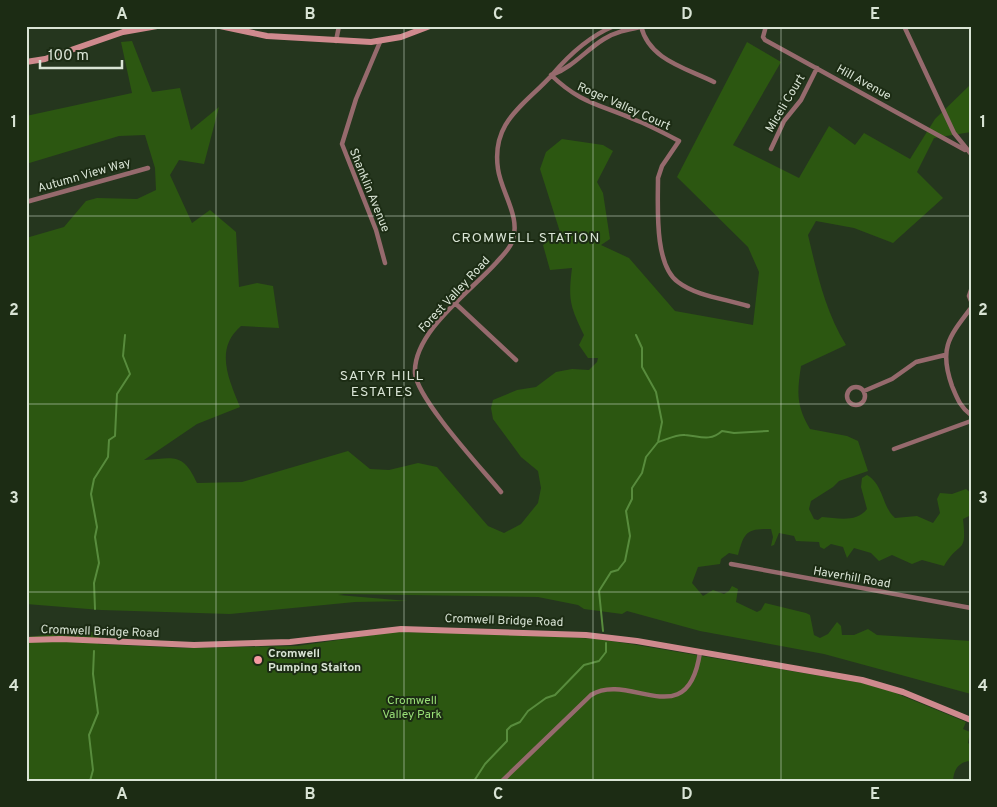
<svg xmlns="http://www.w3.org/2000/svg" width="997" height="807" font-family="Overpass,sans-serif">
<rect width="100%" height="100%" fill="#25361e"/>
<path fill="#2c5711" d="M132,41L152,92L180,88L191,130L219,107L204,164L179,160L170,175L192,223L210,210L236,232L239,287L257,283L273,286L279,328L241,326C214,349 229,380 240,407L197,424L144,460C174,458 183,452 197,483L242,482L348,451L370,469L389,470L418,463L437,467L488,526L504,533L521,524L538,503L541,488L538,471L521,457L493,419L491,408L493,400L517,390L536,387L556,372L572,369L589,370L597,362L598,358H588L579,345L584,335C570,306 568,300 572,268L550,270L543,245L560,232L540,169L546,152L562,139L603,145L613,151L597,182L603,193L610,239L601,245L629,258L675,311L753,325L759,272L748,247L677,177L747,42L781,62L733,145L799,178L829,126L855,145L864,133L910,159L935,119L971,84V132L934,138L917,172L943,198L893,243L854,228L816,221L808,235C817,273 825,311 846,345L801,366C797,393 796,405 810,429L847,436L858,441L868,471L839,481L833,487L811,501L809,509L814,519L818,520L822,517C838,518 856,523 867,509L861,487L862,478L867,475C884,485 882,507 895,518L917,516L933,523L940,513L937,499L940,493L952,494L966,489L971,493V515L963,519C967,556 960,539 944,566L922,560L912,564L892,555L879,561L871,553L854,548L847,558L843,547L831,544L824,549L820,547L819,542L796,541L794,536L779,533L774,545L771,546L773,537L771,529C746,528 744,533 738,555L729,553L721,559L720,564L698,567L692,583L703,596L713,590L724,594L729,591L732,586L738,589L736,602L757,612L761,610L765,603L806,613L810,615L814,635L820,638L828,634L837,622L841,626L842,635H854L868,629L877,635L971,641V694L824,654L700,631L627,611L622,614L584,609L578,605L538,597L344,594L338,595L408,601L355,602L230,614L101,610L26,604V238L64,227L86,201L97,198L137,199L156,190L155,168L145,135L119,136L26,164V116L132,93L121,42Z
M75,632H99L98,644L182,648L297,646L393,632L519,634L597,639L631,644L862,683L893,692L966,722L963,729L970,732L968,743L971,745V763L968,761C957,764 954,770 953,781H26V637Z"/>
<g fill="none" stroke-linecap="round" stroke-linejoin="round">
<path stroke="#588c3d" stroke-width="2" d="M658,442C666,440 676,434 685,435C699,436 710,442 722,431L734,433L768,431
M95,609L94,583L99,563L95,537L97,527L91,494L94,479L108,457L109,440L115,436L117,394L130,374L123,356L125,335
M603,631L599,591L611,572L618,570L625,561L630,536L626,511L632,499V488L642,473L646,457L658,442L662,422L656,392L642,367V348L636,335
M90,781L93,770L89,735L98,713L93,674L94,651
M474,781L485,764L507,741V730L511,726L520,722L528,711L546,698L555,695L584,665L599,661L606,652V643"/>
<path stroke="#966a6d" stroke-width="4.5" d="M641,26C649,60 686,68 714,82
M766,26L763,37L765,40L965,150
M904,26L954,133L971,154
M336,41L339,26
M380,42L356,99L342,144L376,230L385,263
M551,75C580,103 598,104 633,119C649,125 664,133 679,141L662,166L658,178C658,206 654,265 678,282C696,296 726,299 748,306
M552,75C573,67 586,50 604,39C617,31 631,29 645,26
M771,149L784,121L801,100L817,68
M26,202L148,168
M971,290L969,296L971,301
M456,304L516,360
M971,308C948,338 939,349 952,386C957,398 960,407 971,415
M847 396a9 9 0 1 1 18 0a9 9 0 1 1-18 0Z
M864,391L892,379L916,362L945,355
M894,449L971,421
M501,492C482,469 417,399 415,373C413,332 471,291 496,263C501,257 509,250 512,242C522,218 501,192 498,169C491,121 525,105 552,75C568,56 590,36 614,26
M731,564L971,608
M502,781L591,695C630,671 688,736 700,652"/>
<path stroke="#cf8a8e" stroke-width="6" d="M220,26L267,36L371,42L401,37L430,26
M26,62L45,59L123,32L157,26
M26,640L61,639L194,645L290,642L401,629L586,635L637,641L862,680L903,692L971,720"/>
</g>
<path fill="none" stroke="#d9e4d5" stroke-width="1" stroke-opacity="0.55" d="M216,26V781M404,26V781M593,26V781M781,26V781M26,216H971M26,404H971M26,592H971"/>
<circle fill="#f49aa1" stroke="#1c2c14" stroke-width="2" cx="258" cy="660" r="5"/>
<g text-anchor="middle" stroke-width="4" stroke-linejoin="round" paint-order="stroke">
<g font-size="12" fill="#d9e4d5" stroke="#1c2c14">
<text transform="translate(864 82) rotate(29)" y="4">Hill Avenue</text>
<text transform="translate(785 103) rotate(-59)" y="4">Miceli Court</text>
<text transform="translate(624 106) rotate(24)" y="4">Roger Valley Court</text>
<text transform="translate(84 175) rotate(-16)" y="4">Autumn View Way</text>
<text transform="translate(370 190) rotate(68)" y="4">Shanklin Avenue</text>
<text transform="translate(454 294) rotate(-47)" y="4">Forest Valley Road</text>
<text transform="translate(852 577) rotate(10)" y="4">Haverhill Road</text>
<text transform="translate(504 620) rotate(2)" y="4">Cromwell Bridge Road</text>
<text transform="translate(100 631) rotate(2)" y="4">Cromwell Bridge Road</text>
</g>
<g font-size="12" font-weight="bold" fill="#d9e4d5" stroke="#1c2c14" text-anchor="start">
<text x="268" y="657">Cromwell<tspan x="268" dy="14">Pumping Staiton</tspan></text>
</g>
<g font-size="12" fill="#99df77" stroke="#1c2c14">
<text x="412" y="704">Cromwell<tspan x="412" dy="14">Valley Park</tspan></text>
</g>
<g font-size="14" letter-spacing="1" fill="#d9e4d5" stroke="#1c2c14">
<text x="526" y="242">CROMWELL STATION</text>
<text x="382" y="380">SATYR HILL<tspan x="382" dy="16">ESTATES</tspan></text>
</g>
</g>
<rect width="997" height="807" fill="none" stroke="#1c2c14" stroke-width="55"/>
<path d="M40 60v8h82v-8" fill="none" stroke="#d9e4d5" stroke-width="2.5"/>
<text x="48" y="60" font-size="15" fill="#d9e4d5" stroke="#1c2c14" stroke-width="4" paint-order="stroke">100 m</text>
<rect x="28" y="28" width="942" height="752" fill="none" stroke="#d9e4d5" stroke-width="2"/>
<g font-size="16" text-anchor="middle" font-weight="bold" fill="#d9e4d5">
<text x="122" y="19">A</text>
<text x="310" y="19">B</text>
<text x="498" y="19">C</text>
<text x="687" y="19">D</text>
<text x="875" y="19">E</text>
<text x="14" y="127">1</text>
<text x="983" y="127">1</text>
<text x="14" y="315">2</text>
<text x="983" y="315">2</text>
<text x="14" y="503">3</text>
<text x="983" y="503">3</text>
<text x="14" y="691">4</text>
<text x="983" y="691">4</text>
<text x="122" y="799">A</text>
<text x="310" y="799">B</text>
<text x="498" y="799">C</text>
<text x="687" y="799">D</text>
<text x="875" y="799">E</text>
</g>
</svg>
